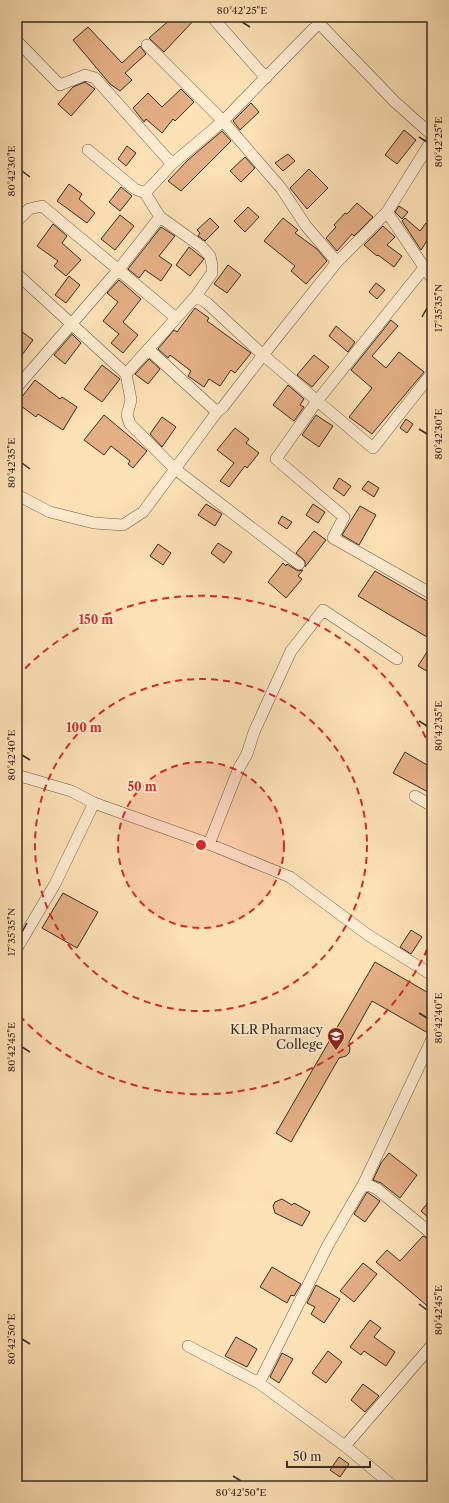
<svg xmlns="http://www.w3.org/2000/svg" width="449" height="1503" font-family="'Libre Caslon Text',serif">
<rect width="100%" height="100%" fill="#fde2b6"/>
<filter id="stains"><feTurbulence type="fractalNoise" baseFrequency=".005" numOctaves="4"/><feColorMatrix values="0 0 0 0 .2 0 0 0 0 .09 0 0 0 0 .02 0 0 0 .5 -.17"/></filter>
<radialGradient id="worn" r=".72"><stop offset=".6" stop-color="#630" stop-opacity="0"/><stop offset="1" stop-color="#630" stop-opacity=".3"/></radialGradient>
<path fill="#e4af85" stroke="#3a2c21" d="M173,17H197L164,52L149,38Z
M88,27L122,63L140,46L146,54L125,73L132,80L120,91L110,84L73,40Z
M85,82L95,89L71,116L58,104L73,87Z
M181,89L194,102L175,121L173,119L162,133L146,119L144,122L133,108L148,93L162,107Z
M251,103L259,112L240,130L233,121Z
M404,130L416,140L397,164L385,155Z
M222,131L231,141L181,191L168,181L188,160Z
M127,146L136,153L126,166L118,159Z
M288,154L295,161L283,171L275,163Z
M245,157L255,168L241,182L230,171Z
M309,169L328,188L307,209L290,188Z
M69,184L82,194L79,199L95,213L87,223L57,201Z
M121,187L132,196L120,211L109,202Z
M357,203L373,217L354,236L352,234L337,251L326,238L336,227L334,225L345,213L347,214Z
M399,206L408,212L402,219L395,212Z
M248,207L259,217L245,232L234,221Z
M120,215L134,226L115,250L101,239Z
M210,218L219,227L205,241L198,236L200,233L197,230Z
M283,218L298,230L295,233L317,249L327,261L306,284L291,271L295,266L264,241Z
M405,218L420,231L426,223L432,227V233L421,250L402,221Z
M53,224L67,236L62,243L81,260L66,276L54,266L58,261L37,246Z
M383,226L395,237L387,245L402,256L394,267L378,255L377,256L364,245Z
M161,227L175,236L159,256L172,265L161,281L145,270L139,278L128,269Z
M189,247L204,259L190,276L176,265Z
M228,265L241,275L227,293L214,284Z
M69,276L80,285L66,303L55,295Z
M119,280L141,299L123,322L138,335L123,353L111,343L119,334L103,321L118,302L107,293Z
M376,283L385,290L377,299L369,292Z
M195,308L209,318L207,321L251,353L235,373L231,370L220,386L209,379L204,387L188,376L191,371L170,355L168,358L158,349L174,330L177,332Z
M391,320L398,326L372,356L386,368L399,352L424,372L372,434L349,417L372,388L351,370Z
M336,326L355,342L348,352L329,336Z
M17,328L33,340L17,362Z
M72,334L81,343L65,364L54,355Z
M314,355L329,367L312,387L297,375Z
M149,359L160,369L148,384L135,374Z
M102,365L120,379L102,402L84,389Z
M35,380L60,399L62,397L77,407L63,430L38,414L36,417L17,403Z
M288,385L304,399L300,405L304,407L294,421L273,405Z
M104,415L147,451L133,468L128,464L130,461L111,446L104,455L84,440Z
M316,415L333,426L319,447L302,435Z
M162,417L176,427L162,447L150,434Z
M406,419L413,424L407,433L400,428Z
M235,428L249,439L246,443L259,453L247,468L245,466L229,487L220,481L234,463L217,450Z
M339,478L351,486L344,496L333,488Z
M368,481L379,488L374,497L362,489Z
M206,504L222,514L215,526L198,515Z
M313,504L325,512L318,523L306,515Z
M360,506L376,515L359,545L342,535Z
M282,516L292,522L287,529L278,523Z
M314,531L326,540L305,567V561L296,553Z
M218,543L232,552L224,563L211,553Z
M158,544L171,553L163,565L150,556Z
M283,563L286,566L287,564L298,571L303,570L298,576L302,579L286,598L268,582Z
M375,571L432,604V640L358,596Z
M432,644V674L418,666Z
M405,752L432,768V785L428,792L393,773Z
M63,893L98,912L77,948L42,928Z
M411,930L422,937L411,954L400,947Z
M375,962L432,995V1029L428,1033L372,1001L349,1042L350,1049L349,1053L346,1056L339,1058L291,1142L276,1133Z
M389,1153L417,1175L400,1198L381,1183L373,1180L381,1163Z
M367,1192L380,1201L365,1222L354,1214Z
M432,1198V1221L421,1211Z
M282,1199L292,1205L294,1203L310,1212L302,1226L275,1213L273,1206L275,1202Z
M423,1236L432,1241V1310L376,1262L387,1250L400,1261Z
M363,1263L377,1274L354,1302L340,1291Z
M272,1267L301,1284L294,1296L291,1295L287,1303L260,1287Z
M316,1285L340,1299L324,1323L311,1314L315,1307L307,1303Z
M370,1320L381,1328L374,1337L395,1352L386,1366L364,1351L361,1355L350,1347Z
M236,1337L257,1349L247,1367L225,1356Z
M328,1351L342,1362L326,1383L312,1373Z
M282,1353L293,1359L279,1383L270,1377Z
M363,1384L379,1396L365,1412L351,1400Z
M339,1457L349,1464L340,1477L330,1470Z"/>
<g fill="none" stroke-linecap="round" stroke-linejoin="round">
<defs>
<path id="minor" d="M212,17L266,78
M313,17L395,102L432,135
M17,41L60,85L85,75L95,78L172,164
M147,45L223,121L281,188L306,226L337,262
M88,150L135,189L145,193L160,217L202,247L210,256L212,265V273L196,296L126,374
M145,193L172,164L223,121L319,23
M387,212L432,279
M17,221L29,209L42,206L175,317
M424,268L317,401L276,459L344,517L333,538L432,594
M17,274L126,374L131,400L127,415L130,424L175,469L143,512L123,525L94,523L50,512L17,495
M196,296L207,303L263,355L373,448L432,373
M148,349L217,412
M17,387L119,269L160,217
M299,564L175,469L217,412L223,407L263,355L337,262L387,212L432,140
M17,775L71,791L94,803L209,844L239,768L247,754L254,732L291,651L323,610L397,659
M415,796L432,806
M209,844L290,877L368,935L432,975
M17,948L55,884L94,803
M364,1183L377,1189L432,1234
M188,1346L259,1383L345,1446L393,1486
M259,1383L328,1245L364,1183L432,1039
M345,1446L432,1345"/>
</defs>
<use href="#minor" stroke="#6b5a46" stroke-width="12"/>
<use href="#minor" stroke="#feecd0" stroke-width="11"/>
</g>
<path fill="none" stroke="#3a2c21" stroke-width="1.5" d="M242,22L250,27M419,137L427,142M22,171L30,177M422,317L427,308M419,429L427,434M22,463L30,469M419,721L427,726M22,755L30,760M22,932L27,923M419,1013L427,1018M22,1047L30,1052M419,1304L427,1310M22,1339L30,1344M233,1476L241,1481"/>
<circle cx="201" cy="845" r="83" fill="#d62828" fill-opacity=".12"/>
<g fill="none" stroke="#d62828" stroke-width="2" stroke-dasharray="7 5">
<circle cx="201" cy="845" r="83"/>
<circle cx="201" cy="845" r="166"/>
<path d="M432 938A249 249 0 0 1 17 1013M17 677A249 249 0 0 1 432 752"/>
</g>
<defs>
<symbol id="university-pin" viewBox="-11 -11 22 30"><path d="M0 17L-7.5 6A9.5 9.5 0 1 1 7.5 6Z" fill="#8f2418" stroke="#feecd0"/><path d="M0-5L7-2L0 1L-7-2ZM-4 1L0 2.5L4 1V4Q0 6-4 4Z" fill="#fff"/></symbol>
</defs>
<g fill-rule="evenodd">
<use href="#university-pin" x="326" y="1026" width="20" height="27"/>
</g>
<g text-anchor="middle" stroke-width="4" stroke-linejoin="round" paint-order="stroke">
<g font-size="13" fill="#3a2c21" stroke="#feecd0" text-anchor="end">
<text x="323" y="1034">KLR Pharmacy<tspan x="323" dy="15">College</tspan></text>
</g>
</g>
<circle cx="201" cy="845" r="6" fill="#d62828" stroke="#feecd0" stroke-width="2"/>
<g font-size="12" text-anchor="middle" font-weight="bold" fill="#d62828" stroke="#feecd0" stroke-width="4" stroke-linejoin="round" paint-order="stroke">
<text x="96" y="624">150 m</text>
<text x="84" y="732">100 m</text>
<text x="142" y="791">50 m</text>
</g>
<rect width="449" height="1503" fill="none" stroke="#fde2b6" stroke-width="44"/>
<path d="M287 1461v6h83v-6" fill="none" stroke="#3a2c21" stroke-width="2"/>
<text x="293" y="1461" font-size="12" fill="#3a2c21" stroke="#feecd0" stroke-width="3" paint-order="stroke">50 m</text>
<rect x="22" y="22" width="405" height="1459" fill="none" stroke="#3a2c21" stroke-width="1.5"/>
<g font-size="10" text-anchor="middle" fill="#3a2c21">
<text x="242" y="14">80°42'25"E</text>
<text transform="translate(438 142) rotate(-90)" y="4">80°42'25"E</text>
<text transform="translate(11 171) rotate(-90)" y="4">80°42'30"E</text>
<text transform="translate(438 308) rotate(-90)" y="4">17°35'35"N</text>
<text transform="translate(438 434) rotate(-90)" y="4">80°42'30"E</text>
<text transform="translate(11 463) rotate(-90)" y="4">80°42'35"E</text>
<text transform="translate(438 726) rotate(-90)" y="4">80°42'35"E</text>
<text transform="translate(11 755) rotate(-90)" y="4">80°42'40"E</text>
<text transform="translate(11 932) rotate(-90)" y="4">17°35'35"N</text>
<text transform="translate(438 1018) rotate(-90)" y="4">80°42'40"E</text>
<text transform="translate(11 1047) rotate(-90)" y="4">80°42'45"E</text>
<text transform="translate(438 1310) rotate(-90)" y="4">80°42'45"E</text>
<text transform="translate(11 1339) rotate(-90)" y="4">80°42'50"E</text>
<text x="241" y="1496">80°42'50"E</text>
</g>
<rect width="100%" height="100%" filter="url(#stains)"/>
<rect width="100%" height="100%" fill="url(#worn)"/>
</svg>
